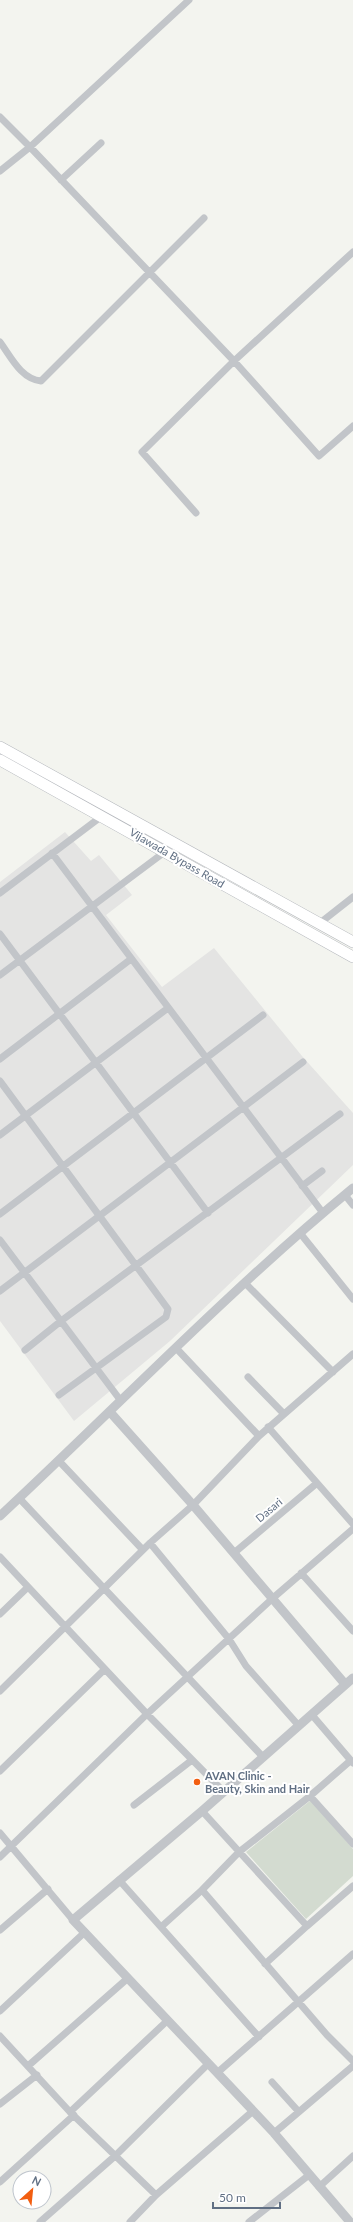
<svg xmlns="http://www.w3.org/2000/svg" width="353" height="2222" font-family="Lato,sans-serif">
<rect width="100%" height="100%" fill="#f3f4ef"/>
<path fill="#e4e4e3" d="M65,832L91,861L99,855L132,895L106,915L162,987L214,948L302,1056L353,1113V1165L170,1341L74,1421L0,1321V882Z"/>
<path fill="#d3dbd0" d="M311,1800L353,1849V1876L306,1919L246,1852Z"/>
<g fill="none" stroke-linecap="round" stroke-linejoin="round">
<defs>
<path id="primary" d="M0,747L353,942
M0,760L353,957"/>
</defs>
<use href="#primary" stroke="#b5b8bd" stroke-width="12"/>
<path stroke="#c2c5c9" stroke-width="7" d="M0,117L30,147L189,0
M0,171L30,147L234,361L353,252
M61,180L101,143
M0,342C11,357 21,379 41,381L204,218
M196,513L142,452L234,361L319,456L353,426
M52,853L323,1213
M0,893L102,816
M320,923L353,897
M0,934L208,1213
M0,975L166,851L173,843
M0,1059L131,959
M0,1081L168,1309L166,1317L59,1395
M0,1135L168,1008
M302,1186L322,1171
M345,1195L353,1205
M0,1214L263,1015
M300,1233L353,1299
M0,1240L121,1401
M246,1284L333,1372
M0,1291L303,1062
M176,1348L259,1436
M25,1350L61,1321L340,1114
M248,1377L284,1414
M268,1427L353,1524
M59,1461L143,1550
M19,1498L263,1757
M150,1543L229,1639L246,1666L299,1726
M234,1553L317,1483
M0,1557L147,1714L223,1791
M301,1573L353,1631
M0,1614L28,1587
M0,1691L150,1543L193,1505L259,1436L353,1354
M312,1715L353,1763
M0,1771L105,1669
M310,1796L353,1844
M134,1805L192,1760
M202,1811L307,1926L353,1886
M0,1833L73,1920
M0,1857L147,1714L273,1598L353,1529
M119,1880L259,2037
M202,1890L239,1852L310,1796L350,1761
M161,1927L202,1890L327,2035L353,2061
M0,1930L48,1889
M265,1964L307,1926
M0,2011L85,1932
M0,2036L70,2112L156,2195
M28,2066L128,1978
M217,2073L353,1954
M272,2082L299,2112
M0,2104L37,2075
M70,2112L168,2020
M274,2133L353,2066
M0,2182L74,2115
M319,2187L353,2156
M40,2222L115,2156L208,2064
M130,2222L156,2195L253,2111
M249,2222L309,2175"/>
<path stroke="#c2c5c9" stroke-width="9" d="M110,1412L193,1505L345,1684
M0,1516C117,1407 229,1290 353,1188
M350,2222L274,2133L73,1920L202,1811L353,1678"/>
<use href="#primary" stroke="#fff" stroke-width="11"/>
</g>
<circle fill="#f25e10" stroke="#fff" stroke-width="1.5" cx="197" cy="1782" r="4"/>
<g text-anchor="middle" stroke-width="4" stroke-linejoin="round" paint-order="stroke">
<g font-size="11" fill="#606f83" stroke="#fff">
<text transform="translate(177 858) rotate(30)" y="4">Vijawada Bypass Road</text>
<text transform="translate(269 1510) rotate(-40)" y="4">Dasari</text>
</g>
<g font-size="11" font-weight="bold" fill="#606f83" stroke="#fff" text-anchor="start">
<text x="205" y="1780">AVAN Clinic -<tspan x="205" dy="13">Beauty, Skin and Hair</tspan></text>
</g>
</g>
<g transform="translate(32 2190) rotate(27)"><circle r="19" fill="#ffffff" stroke="#bfc5cd"/>
<path d="M0-3L7 15L0 10L-7 15Z" fill="#f25e10"/>
<text y="-6" font-size="11" font-weight="bold" text-anchor="middle" fill="#606f83">N</text>
</g>
<path d="M213 2202v6h67v-6" fill="none" stroke="#606f83" stroke-width="2"/>
<text x="219" y="2202" font-size="12" fill="#606f83" stroke="#ffffff" stroke-width="3" paint-order="stroke">50 m</text>
</svg>
